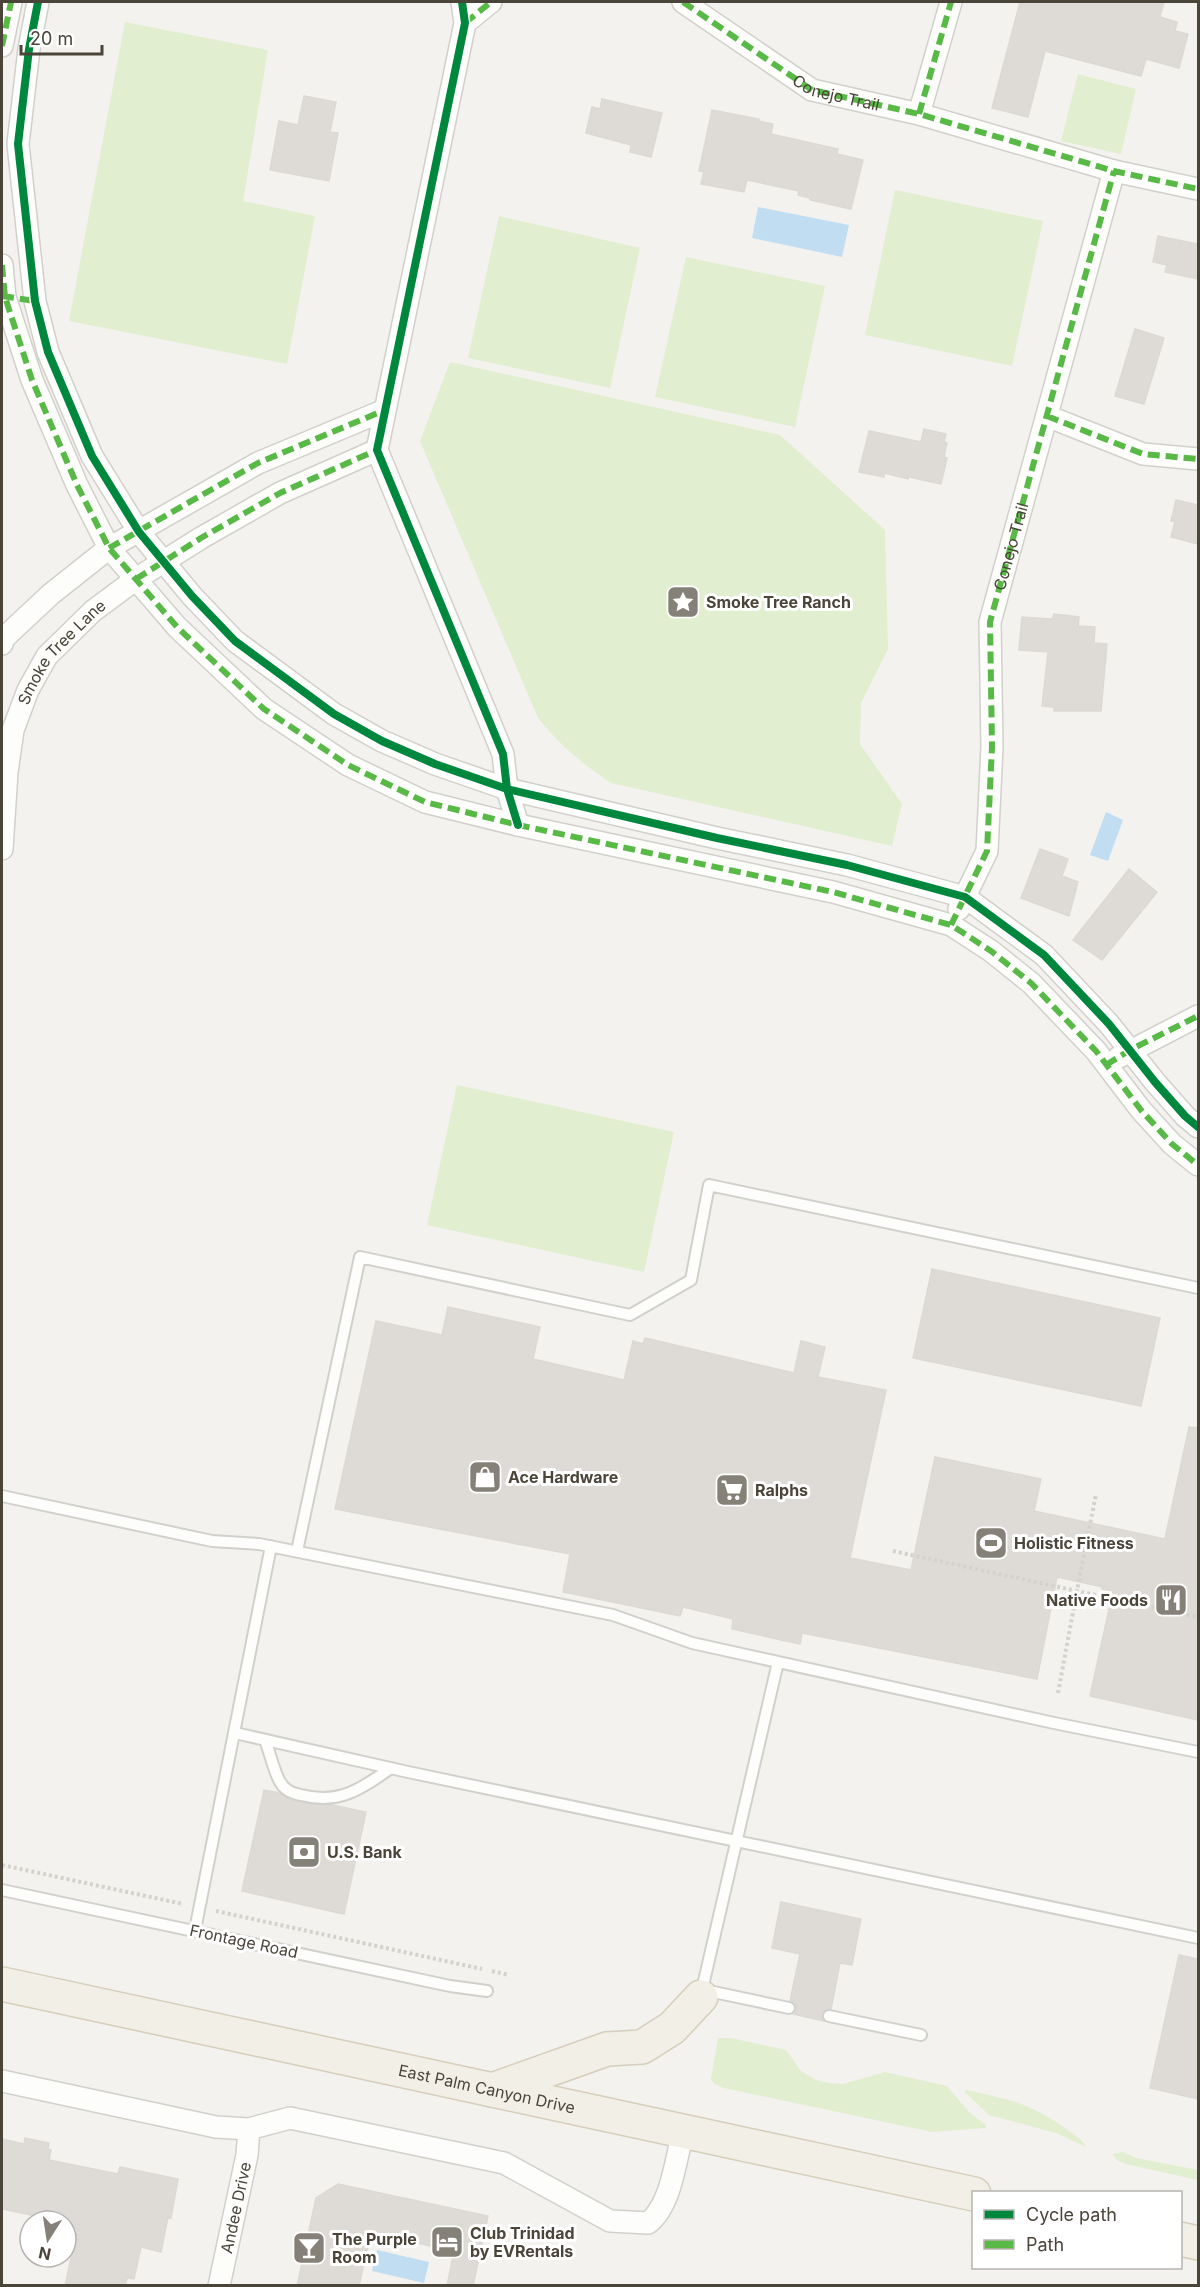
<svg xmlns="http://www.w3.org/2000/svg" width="1200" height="2287" font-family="Inter,sans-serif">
<rect width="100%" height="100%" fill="#f4f2ee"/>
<path fill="#e1eecf" d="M125,22L268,50L243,201L315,216L287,364L69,321Z
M1078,74L1136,89L1121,154L1061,141Z
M895,190L1043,221L1012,366L865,335Z
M499,216L640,248L610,388L468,358Z
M686,257L825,286L795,427L655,397Z
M450,362L780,435L885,530L888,649L861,703L860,744L902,804L892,846L611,783C581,763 561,746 538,718L420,441Z
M457,1085L674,1132L644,1272L427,1225Z
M718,2038H731L786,2050L801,2071L816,2080L829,2083L843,2084L885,2072L947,2086L970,2113L986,2125V2128L932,2132L724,2088L714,2084L711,2079Z
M965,2090C1010,2099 1032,2104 1069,2131C1076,2136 1083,2140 1086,2147L1056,2133L989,2115L965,2092Z
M1123,2152L1136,2158L1198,2170V2180L1126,2164L1118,2161L1112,2154Z"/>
<path fill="#c0ddf1" d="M758,207L849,225L842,257L752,238Z
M1106,812L1123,820L1108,861L1090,855Z
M377,2250L429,2262L424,2283L372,2271Z"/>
<path fill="#dedbd6" stroke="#dcd9d4" stroke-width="1.5" d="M1020,2H1164L1160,17L1177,22L1175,31L1188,34L1179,68L1146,59L1141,76L1045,51L1028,117L992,108Z
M304,96L336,102L330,132L338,133L329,181L270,170L279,121L298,125Z
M602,99L662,113L651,157L630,152L631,145L586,133L592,107L600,109Z
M712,110L759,119V121L773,124L771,134L838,149L837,154L863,160L851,209L810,200V198L798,195L799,191L747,180L744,192L701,184L704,172L699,171Z
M1158,236L1198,244V279L1165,272L1167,265L1153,262Z
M1135,329L1164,338L1144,404L1115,396Z
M924,429L946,434L944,442L947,443L944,457L947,458L941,484L909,477L908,479L884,473V477L859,472L869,431L921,442Z
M1176,500L1198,505V544L1171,537L1175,521H1171Z
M1054,614L1079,617L1078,626L1095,627L1094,643L1107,644L1101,711H1054V707L1042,706L1048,652L1019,650L1022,617L1052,619Z
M1040,849L1068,859L1062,876L1078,882L1069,916L1021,898Z
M1129,869L1157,892L1102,960L1073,940Z
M932,1269L1160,1318L1141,1406L913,1358Z
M448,1307L540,1327L533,1359L624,1380L633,1341L643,1344L645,1338L794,1373L801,1341L825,1347L818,1377L886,1390L850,1558L911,1570L935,1457L1041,1479L1034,1511L1165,1539L1189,1427L1198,1428V1720L1090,1696L1113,1591L1102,1589L1103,1587L1057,1577L1037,1679L802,1633L800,1644L732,1629L733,1619L683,1607L680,1616L563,1592L570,1554L335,1509L376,1321L442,1335Z
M264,1790L280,1793L299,1802L332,1805L366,1812L344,1914L242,1891Z
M781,1902L861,1919L852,1965L840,1963L831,2009L823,2012L822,2015L824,2021L793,2014L796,2006L790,2001L800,1954L772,1948Z
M1179,1955L1198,1959V2099L1150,2088Z
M25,2138L49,2143L48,2149L51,2150L49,2160L118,2174L120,2167L178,2179L171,2218L168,2217L161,2252L141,2247L134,2279L127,2278L125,2286H65L77,2229L66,2227V2221H39L40,2217L2,2209V2139L24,2144Z
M338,2184L488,2216L473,2286H447L454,2251L371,2233L359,2286H297L316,2198Z"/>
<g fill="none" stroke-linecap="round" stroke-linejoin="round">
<defs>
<path id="lane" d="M2,1496L212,1541L259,1544L613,1615L692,1643L1054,1723L1198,1752
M297,1551L360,1257L630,1315L691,1280L709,1185L1198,1288
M235,1733L408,1772L1198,1938
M265,1740C270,1753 273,1768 279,1780C284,1790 291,1793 301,1795C339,1805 361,1789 391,1768
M2,1890L450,1986L487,1991
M195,1930L271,1546
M704,1990L789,2008
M701,1994L778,1662
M829,2016L921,2035"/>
<g id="street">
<path d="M38,2L29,49L18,144L35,301L48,352L92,456L139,532L192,596L235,641L334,714L382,741L435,764L507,789L717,838L847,865L965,897L1044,955L1109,1024L1155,1082L1185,1116L1198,1127"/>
<path d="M462,2L465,23L377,450L503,754L507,789L518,825"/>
<path id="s1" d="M683,2L812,90L919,114L1114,171L1198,189"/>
<path d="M465,23L491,2"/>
<path d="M2,46L11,2"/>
<path d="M919,114L951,2"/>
<path d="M2,265L5,297L32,380L77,485L109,548L177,627L264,709L348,765L425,802L518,825L833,892L951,925L991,951L1031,983L1096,1051L1141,1110L1172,1144L1198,1165"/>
<path d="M1047,416L1143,454L1198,459"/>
<path d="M2,644L4,638L51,594L109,548L258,463L385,410"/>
<path id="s2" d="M2,849L7,772L13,730L28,690L47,656L93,611L136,579L201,538L280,493L377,450"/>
<path id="s3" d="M959,909L987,851L992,747L990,622L1114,171"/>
<path d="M1119,1057L1198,1016"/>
<path d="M2,2081L216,2127L249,2129L290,2118L504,2163L610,2221L648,2223C671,2206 676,2159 683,2131"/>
<path id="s4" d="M219,2286L247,2155L249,2129"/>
</g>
<g id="primary">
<path id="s5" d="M2,1984L974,2194"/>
<path d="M492,2090L607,2049L642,2047L672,2028L701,1997"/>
<path d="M1180,2239L1198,2243"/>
</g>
</defs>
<use href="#lane" stroke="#d2d0cb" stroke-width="14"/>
<use href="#street" stroke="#d2d0cb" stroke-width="24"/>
<use href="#primary" stroke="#d6cebb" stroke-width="36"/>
<path stroke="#d3d2cc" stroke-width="4" stroke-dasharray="3 3" stroke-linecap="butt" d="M893,1551L1077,1591L1096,1494
M1058,1693L1077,1591L1198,1617
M2,1865L183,1904
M216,1911L482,1969
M492,1971L509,1975"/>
<use href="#lane" stroke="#fdfdfc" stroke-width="10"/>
<use href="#street" stroke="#fdfdfc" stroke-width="21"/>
<use href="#primary" stroke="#f2efe6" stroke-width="33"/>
<path stroke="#58b947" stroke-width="6" stroke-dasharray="12 6" stroke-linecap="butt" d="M683,2L812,90L919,114L1114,171L1198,189
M465,23L491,2
M2,46L11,2
M919,114L951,2
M2,265L5,297L32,380L77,485L109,548L177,627L264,709L348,765L425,802L518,825L833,892L951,925L991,951L1031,983L1096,1051L1141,1110L1172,1144L1198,1165
M2,296L35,301
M1047,416L1143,454L1198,459
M109,548L258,463L385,410
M136,579L201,538L280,493L377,450
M951,925L987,851L992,747L990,622L1114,171
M1106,1065L1130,1050L1198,1016"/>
<defs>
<path id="cycleway" d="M38,2L29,49L18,144L35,301L48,352L92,456L139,532L192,596L235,641L334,714L382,741L435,764L507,789L717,838L847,865L965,897L1044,955L1109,1024L1155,1082L1185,1116L1198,1127
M462,2L465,23L377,450L503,754L507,789L518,825"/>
</defs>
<use href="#cycleway" stroke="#fff" stroke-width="11"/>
<use href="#cycleway" stroke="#00873e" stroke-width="8"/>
</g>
<defs>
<symbol id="sight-square" viewBox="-11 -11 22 22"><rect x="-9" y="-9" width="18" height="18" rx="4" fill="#868178" stroke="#fff"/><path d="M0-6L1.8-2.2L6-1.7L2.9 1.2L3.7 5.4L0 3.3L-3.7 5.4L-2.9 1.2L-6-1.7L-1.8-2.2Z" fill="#fff"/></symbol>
<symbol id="shop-square" viewBox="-11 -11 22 22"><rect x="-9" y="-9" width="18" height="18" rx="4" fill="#868178" stroke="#fff"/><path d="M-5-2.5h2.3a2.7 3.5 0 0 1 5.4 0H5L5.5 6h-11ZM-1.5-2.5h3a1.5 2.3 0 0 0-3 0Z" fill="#fff"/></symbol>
<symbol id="supermarket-square" viewBox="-11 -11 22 22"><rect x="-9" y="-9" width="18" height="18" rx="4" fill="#868178" stroke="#fff"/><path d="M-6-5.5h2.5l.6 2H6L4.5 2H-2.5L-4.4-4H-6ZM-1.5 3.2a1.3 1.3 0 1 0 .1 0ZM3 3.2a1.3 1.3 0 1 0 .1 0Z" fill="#fff"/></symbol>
<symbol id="stadium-square" viewBox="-11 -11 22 22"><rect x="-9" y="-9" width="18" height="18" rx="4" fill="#868178" stroke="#fff"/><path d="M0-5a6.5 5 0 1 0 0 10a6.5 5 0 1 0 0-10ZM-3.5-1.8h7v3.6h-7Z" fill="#fff"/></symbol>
<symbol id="restaurant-square" viewBox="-11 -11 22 22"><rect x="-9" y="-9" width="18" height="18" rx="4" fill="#868178" stroke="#fff"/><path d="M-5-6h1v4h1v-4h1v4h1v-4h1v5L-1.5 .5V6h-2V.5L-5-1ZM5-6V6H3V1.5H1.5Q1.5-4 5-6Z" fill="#fff"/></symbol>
<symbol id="bank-square" viewBox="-11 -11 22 22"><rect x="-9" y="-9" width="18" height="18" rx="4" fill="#868178" stroke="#fff"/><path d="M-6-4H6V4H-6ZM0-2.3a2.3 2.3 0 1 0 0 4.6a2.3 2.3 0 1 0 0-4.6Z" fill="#fff"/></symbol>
<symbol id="hotel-square" viewBox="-11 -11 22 22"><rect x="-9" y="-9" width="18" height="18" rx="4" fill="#868178" stroke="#fff"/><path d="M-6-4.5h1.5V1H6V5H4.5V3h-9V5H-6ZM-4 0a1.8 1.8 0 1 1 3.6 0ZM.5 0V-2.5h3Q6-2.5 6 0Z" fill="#fff"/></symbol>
<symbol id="bar-square" viewBox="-11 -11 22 22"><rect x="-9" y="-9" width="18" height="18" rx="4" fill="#868178" stroke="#fff"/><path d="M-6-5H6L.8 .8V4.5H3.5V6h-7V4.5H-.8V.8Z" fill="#fff"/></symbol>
</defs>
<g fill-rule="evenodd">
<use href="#sight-square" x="664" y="583" width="38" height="38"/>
<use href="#shop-square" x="466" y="1458" width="38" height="38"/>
<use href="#supermarket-square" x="713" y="1471" width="38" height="38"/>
<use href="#stadium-square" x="972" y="1524" width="38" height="38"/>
<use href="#restaurant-square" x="1152" y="1581" width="38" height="38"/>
<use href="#bank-square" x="285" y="1833" width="38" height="38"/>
<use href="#hotel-square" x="428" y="2223" width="38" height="38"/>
<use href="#bar-square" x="290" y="2229" width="38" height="38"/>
</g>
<g text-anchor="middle" stroke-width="6" stroke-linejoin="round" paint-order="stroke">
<g font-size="16" fill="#4b4439" stroke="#fff">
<text dy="6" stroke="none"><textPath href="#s1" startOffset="180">Conejo Trail</textPath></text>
<text dy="6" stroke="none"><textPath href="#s3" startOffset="372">Conejo Trail</textPath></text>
<text dy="6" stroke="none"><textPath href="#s2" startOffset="213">Smoke Tree Lane</textPath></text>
<text transform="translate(244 1941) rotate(12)" y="6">Frontage Road</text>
<text dy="6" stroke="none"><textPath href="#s5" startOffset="496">East Palm Canyon Drive</textPath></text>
<text dy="6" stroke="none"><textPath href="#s4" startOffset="80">Andee Drive</textPath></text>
</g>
<g font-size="16" font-weight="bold" fill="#4b4439" stroke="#fff" text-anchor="start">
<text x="706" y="608">Smoke Tree Ranch</text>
<text x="508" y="1483">Ace Hardware</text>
<text x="755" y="1496">Ralphs</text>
<text x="1014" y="1549">Holistic Fitness</text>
<text x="1148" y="1606" text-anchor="end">Native Foods</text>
<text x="327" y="1858">U.S. Bank</text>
<text x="470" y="2239">Club Trinidad<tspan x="470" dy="18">by EVRentals</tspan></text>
<text x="332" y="2245">The Purple<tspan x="332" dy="18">Room</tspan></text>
</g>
</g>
<rect width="1200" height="2287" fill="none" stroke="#4b4439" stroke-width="6"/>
<rect x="972" y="2191" width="210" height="78" fill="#ffffff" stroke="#b7b4b0" stroke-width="1.5"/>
<rect x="984" y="2210" width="30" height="9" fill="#00873e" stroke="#b7b4b0" stroke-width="1.5"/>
<text x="1026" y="2221" font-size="18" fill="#4b4439">Cycle path</text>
<rect x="984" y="2240" width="30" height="9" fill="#58b947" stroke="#b7b4b0" stroke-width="1.5"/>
<text x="1026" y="2251" font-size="18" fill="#4b4439">Path</text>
<g transform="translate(48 2239) rotate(192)"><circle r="28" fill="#ffffff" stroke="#b7b4b0" stroke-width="1.5"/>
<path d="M0-4.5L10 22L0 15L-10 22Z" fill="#868178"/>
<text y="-9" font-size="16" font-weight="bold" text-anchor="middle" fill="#4b4439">N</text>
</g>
<path d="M21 45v9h81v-9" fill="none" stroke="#4b4439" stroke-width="3"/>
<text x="30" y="45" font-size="18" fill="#4b4439" stroke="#ffffff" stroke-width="4.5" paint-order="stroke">20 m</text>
</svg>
